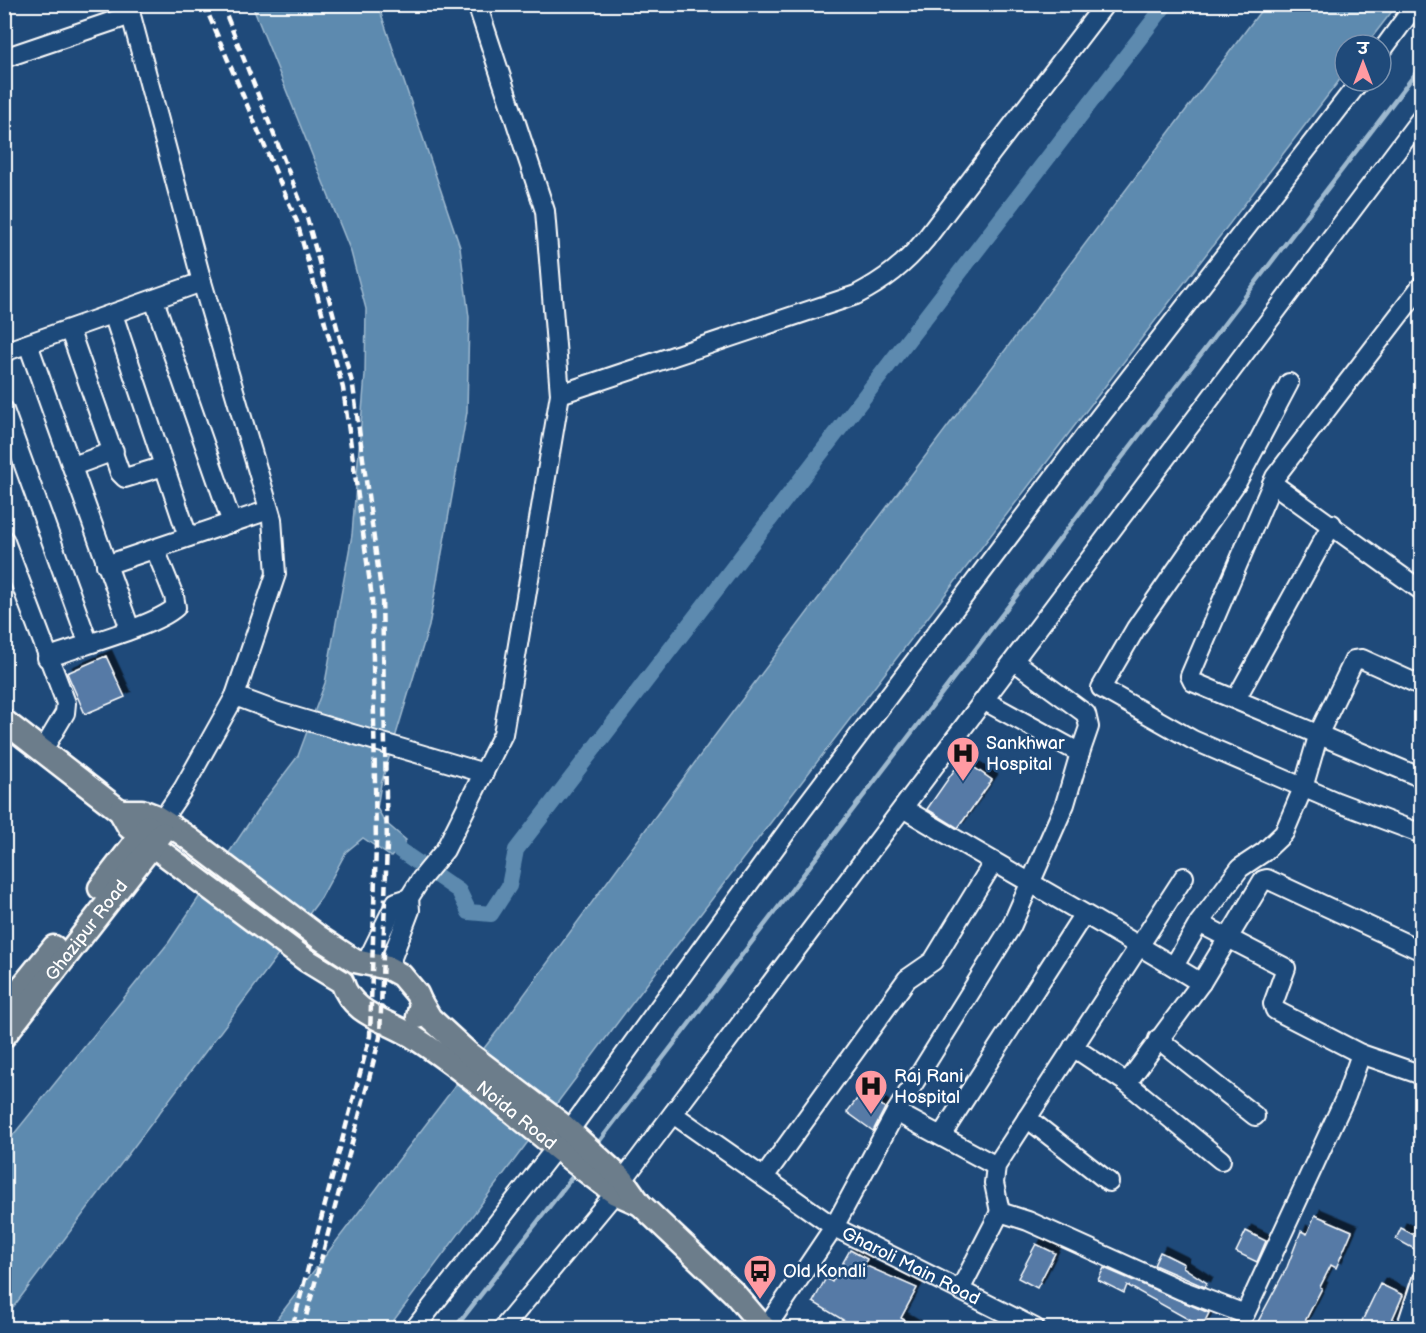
<svg xmlns="http://www.w3.org/2000/svg" width="1426" height="1333" font-family="'Balsamiq Sans','Playpen Sans Deva',sans-serif">
<defs>
<filter id="shadow"><feDropShadow dx="5.5" dy="-5.5" stdDeviation="0" flood-color="#0009"/></filter>
</defs>
<rect width="100%" height="100%" fill="#1f4a7a"/>
<filter id="ink" filterUnits="userSpaceOnUse"><feTurbulence type="fractalNoise" baseFrequency=".0167" numOctaves="2"/><feDisplacementMap in="SourceGraphic" scale="12" xChannelSelector="R" yChannelSelector="G"/><feConvolveMatrix kernelMatrix="1 2 1 2 8 2 1 2 1" color-interpolation-filters="sRGB"/></filter>
<g filter="url(#ink)">
<path fill="#5d8aaf" stroke="#9eb9cf" stroke-width="1.5" d="M252,5H378L460,247L469,317L467,412L429,626L381,784L377,808L385,822L406,840L391,857L363,838L346,852L321,898L5,1318V1145L169,942L263,802L298,756L325,683L352,535L365,375L366,309L351,252Z
M1265,5H1397L1366,45H1345V73L627,1010L388,1328H270L498,1030L710,742Z"/>
<g fill="none" stroke-linecap="round" stroke-linejoin="round">
<path stroke="#9eb9cf" stroke-width="4.5" d="M595,1147L1422,65
M455,1328L577,1171"/>
<path stroke="#5d8aaf" stroke-width="16" d="M398,849L459,891L469,912L491,914L509,886L516,850L1166,4"/>
</g>
<path fill="#567aa6" stroke="#fff" stroke-width="1.5" filter="url(#shadow)" d="M106,656L125,697L85,714L67,673Z
M962,759L992,780L958,828L927,809Z
M863,1091L885,1108L873,1131L847,1112Z
M1315,1215L1352,1231L1336,1268L1331,1265L1320,1287L1322,1288L1301,1329H1254L1287,1267L1301,1231L1307,1234Z
M1401,1228L1422,1239L1416,1250L1396,1239Z
M1246,1231L1266,1241L1257,1262L1236,1252Z
M1036,1244L1055,1253L1037,1288L1018,1278Z
M850,1250L867,1259L864,1265L917,1288L901,1318L920,1329H858L813,1302L826,1278L832,1282Z
M1160,1252L1184,1264L1183,1267L1207,1283L1205,1287L1154,1265Z
M1104,1268L1209,1313L1202,1327L1127,1285L1124,1293L1098,1280Z
M1380,1284L1403,1295L1388,1329H1373L1361,1323Z"/>
<g fill="none" stroke-linecap="round" stroke-linejoin="round">
<defs>
<g id="minor">
<path d="M128,4L202,282L272,519L276,574L235,696L183,789L162,820"/>
<path d="M1381,52L1416,4"/>
<path d="M4,58L131,15"/>
<path d="M1422,285L1275,477L1190,676L1193,682L1422,778"/>
<path d="M154,300L232,523"/>
<path d="M113,314L188,537"/>
<path d="M70,331L120,473L125,478L164,466"/>
<path d="M28,344L130,629"/>
<path d="M4,352L202,282"/>
<path d="M1289,383L1237,482L1136,628L1101,688L1193,740L1337,802L1422,834"/>
<path d="M560,394L856,295C885,280 905,264 925,240L1105,4"/>
<path d="M4,410L88,642"/>
<path d="M73,466L114,451"/>
<path d="M1272,483L1422,591"/>
<path d="M4,539L66,703L65,713L43,750"/>
<path d="M106,565L269,510"/>
<path d="M47,658C78,646 154,627 176,607L174,596L155,549"/>
<path d="M1014,661L1086,714L1089,727L1080,753"/>
<path d="M235,696L278,712L484,773"/>
<path d="M1236,699L1332,524"/>
<path d="M903,808C1002,868 1103,923 1201,983"/>
<path d="M1199,923L1286,968L1273,1004L1275,1010L1361,1054"/>
<path d="M366,963L396,902L409,898"/>
<path d="M1174,966L1199,923L1240,868L1264,852L1284,833L1303,788L1319,733L1354,660L1362,659L1422,686"/>
<path d="M388,968L410,910L409,898L421,879L445,850L503,734L560,394L545,211L477,4"/>
<path d="M1158,1039L1255,1116"/>
<path d="M1073,1047L1127,1083L1221,1160"/>
<path d="M1127,1083L1201,983L1263,880L1267,879L1422,951"/>
<path d="M896,1112L996,1166"/>
<path d="M673,1114L834,1227L896,1112L1011,927L1065,804L1080,753L985,701"/>
<path d="M1027,1118L1109,1182"/>
<path d="M941,1136L1083,915"/>
<path d="M764,1177L907,979L933,961L993,863"/>
<path d="M623,1180L1422,117"/>
<path d="M1000,1212L994,1183L996,1166L1184,877"/>
<path d="M960,1290L1000,1212L1028,1221L1181,1290L1245,1314L1346,1096L1361,1054L1422,1075"/>
<path d="M415,1328L569,1131L801,812L1084,437L1360,81"/>
<path d="M503,1328L615,1193"/>
<path id="s1" d="M766,1328L834,1227L1035,1328"/>
<path d="M1406,1328L1422,1279"/>
</g>
<g id="major">
<path id="s2" d="M4,721L120,811L129,827L140,836L306,960L342,982C352,1014 386,1020 412,1036C477,1078 537,1135 600,1182L615,1193L640,1204"/>
<path d="M120,811H142L155,816L183,834L320,938L355,961L388,968L401,975L417,994L421,1003L418,1017"/>
<path d="M100,888L148,826"/>
<path d="M421,1003L430,1018L468,1053L564,1126L623,1180L640,1204L734,1293L764,1328"/>
<path d="M4,1009L54,947"/>
<path id="s3" d="M4,1036L162,833"/>
</g>
</defs>
<use href="#minor" stroke="#fff" stroke-width="22"/>
<use href="#major" stroke="#fff" stroke-width="27"/>
<use href="#minor" stroke="#1f4a7a" stroke-width="18"/>
<use href="#major" stroke="#6c7d8b" stroke-width="22"/>
<path stroke="#fff" stroke-width="4.5" stroke-dasharray="9 4.5" stroke-linecap="butt" d="M204,4L297,222L343,388L372,598L376,844L370,1036L292,1328
M222,4L307,218L353,386L382,597L387,844L380,1037L303,1328"/>
</g>
</g>
<defs>
<symbol id="hospital-pin" viewBox="-11 -11 22 30"><path d="M0 17L-7.5 6A9.5 9.5 0 1 1 7.5 6Z" fill="#ff9aa2" stroke="#1f4a7a"/><path d="M-5-5h3v3.5h4V-5h3V5h-3V1.5h-4V5h-3Z" fill="#111"/></symbol>
<symbol id="bus-pin" viewBox="-11 -11 22 30"><path d="M0 17L-7.5 6A9.5 9.5 0 1 1 7.5 6Z" fill="#ff9aa2" stroke="#1f4a7a"/><path d="M-5-6H5V4H4V6H2V4H-2V6H-4V4H-5ZM-3.5-4V0h7V-4ZM-3.5 1.2v1.5H-2V1.2ZM2 1.2v1.5H3.5V1.2Z" fill="#111"/></symbol>
</defs>
<g fill-rule="evenodd">
<use href="#hospital-pin" x="944" y="734" width="38" height="52"/>
<use href="#hospital-pin" x="852" y="1067" width="38" height="52"/>
<use href="#bus-pin" x="741" y="1252" width="38" height="52"/>
</g>
<g text-anchor="middle" stroke-width="5" stroke-linejoin="round" paint-order="stroke">
<g font-size="18" fill="#fff" stroke="#1f4a7a" text-anchor="start">
<text x="986" y="749">Sankhwar<tspan x="986" dy="21">Hospital</tspan></text>
<text x="894" y="1082">Raj Rani<tspan x="894" dy="21">Hospital</tspan></text>
<text x="783" y="1277">Old Kondli</text>
</g>
<g font-size="18" fill="#fff" stroke="#1f4a7a">
<text dy="6" stroke="none"><textPath href="#s3" startOffset="134">Ghazipur Road</textPath></text>
<text dy="6" stroke="none"><textPath href="#s2" startOffset="651">Noida Road</textPath></text>
<text dy="6" stroke="none"><textPath href="#s1" startOffset="208">Gharoli Main Road</textPath></text>
</g>
</g>
<rect width="1426" height="1333" fill="none" stroke="#1f4a7a" stroke-width="24"/>
<rect x="12" y="12" width="1402" height="1309" fill="none" stroke="#fff" stroke-width="2" filter="url(#ink)"/>
<g transform="translate(1363 63)"><circle r="28" fill="#1f4a7a" stroke="#7992af" stroke-width="1.5"/>
<path d="M0-4.5L10 22L0 15L-10 22Z" fill="#ff9aa2"/>
<text y="-9" font-size="16" font-weight="bold" text-anchor="middle" fill="#ffffff">उ</text>
</g>
</svg>
